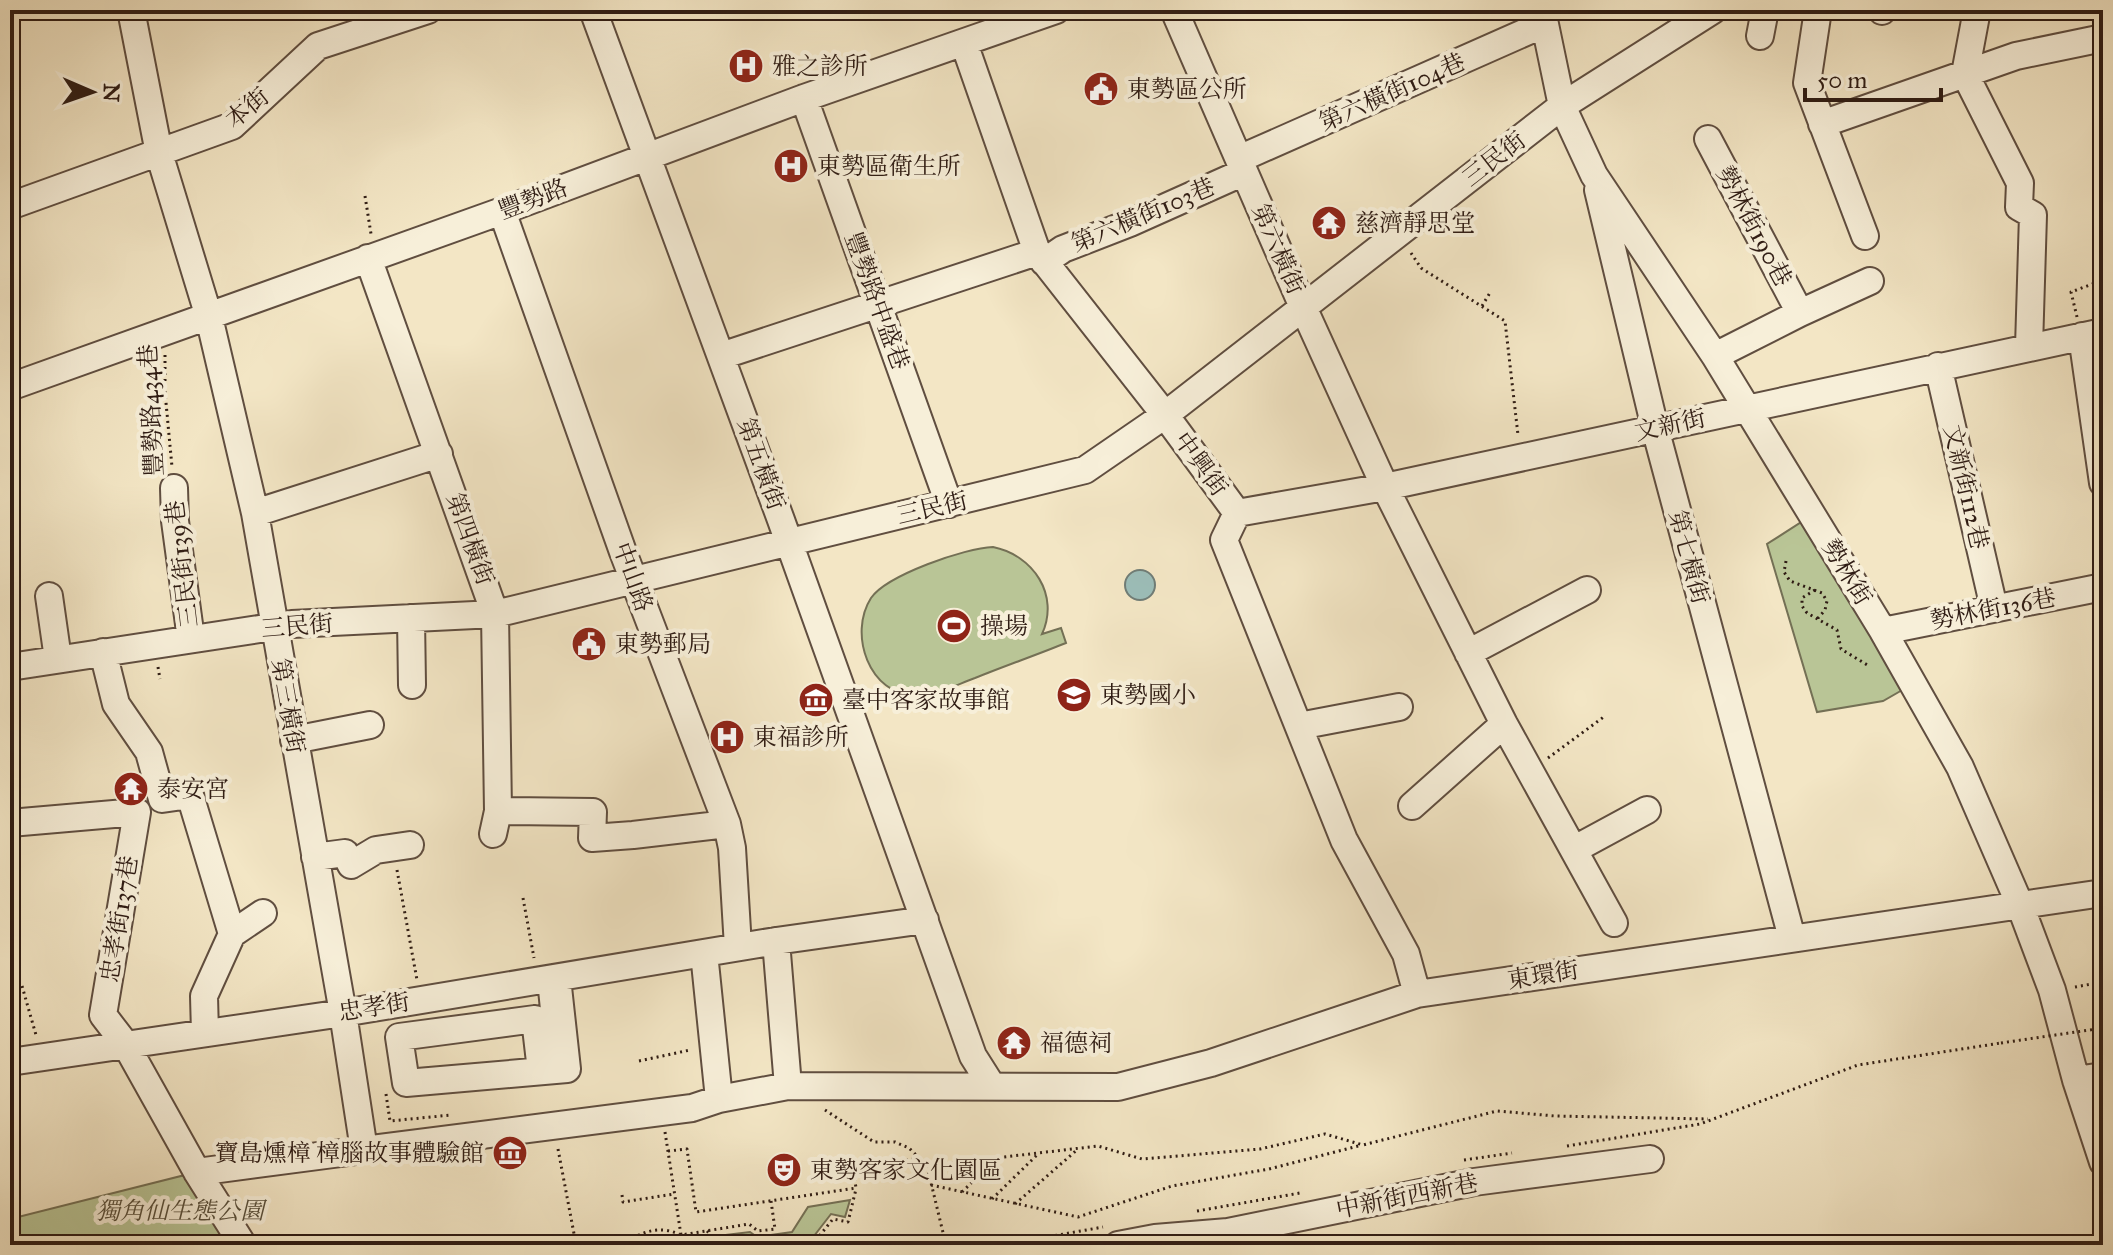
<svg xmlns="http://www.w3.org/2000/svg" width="2113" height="1255" font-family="'IM FELL Great Primer','Noto Serif TC',serif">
<rect width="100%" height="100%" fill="#f3e6c5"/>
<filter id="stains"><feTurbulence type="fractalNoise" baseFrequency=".0025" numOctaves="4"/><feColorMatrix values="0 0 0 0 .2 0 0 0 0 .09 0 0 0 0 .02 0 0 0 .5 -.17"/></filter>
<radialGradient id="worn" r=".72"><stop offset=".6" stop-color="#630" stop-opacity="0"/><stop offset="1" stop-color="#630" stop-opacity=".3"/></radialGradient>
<path fill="#b9c596" stroke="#747055" stroke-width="2" d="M1803,521L1904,689L1883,701L1817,712L1767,544Z
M993,547C1033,555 1060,595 1042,634L1061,628L1066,643C1036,655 1005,666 975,678C956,685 936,696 916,696C869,695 848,634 871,598C887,575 965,548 993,547Z
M197,1172L243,1245H10V1219Z
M850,1200L845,1217L831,1214L807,1245H725L717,1236L750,1232L757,1237L792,1232L808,1207Z"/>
<path fill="#9cbeb9" stroke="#707d77" stroke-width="2" d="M1125 585a15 15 0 1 1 30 0a15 15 0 1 1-30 0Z"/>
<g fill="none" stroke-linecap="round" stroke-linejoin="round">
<defs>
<path id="minor" d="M131,10L159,153L209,317L255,513L343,1013L364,1150L197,1172
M593,10L781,520L973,1056L992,1086
M1174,10L1303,307L1385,487L1504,724L1614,923
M1542,10L1562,106L1594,175L1715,356L1883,631L1960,767L2020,905L2052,990L2076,1080L2103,1162
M1818,10L1807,83L1865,236
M1977,10L1965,74L2020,183L2019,207L2033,215L2029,347
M1882,11V10
M1760,36L1765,10
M964,43L1037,252L1165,415L1237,513L1224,540L1344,840L1406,954L1417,994
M804,98L949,504
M1822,124L2016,56L2103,38
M1708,139L1800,313
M1239,159L1544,24
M1598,190L1655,428L1792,938
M10,206L232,126L318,46L428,10
M502,211L623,552L727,824L732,848L738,947
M368,258L495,614L498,811L493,834
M1044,262L1063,249L1130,223L1244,172
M2082,336L2103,483
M721,356L1037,252
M1715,356L1800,313L1870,281
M1938,366L1994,608
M10,387L502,211L804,98L1056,10
M174,488L175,521L191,639
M255,513L439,454
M1237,513L1385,487L2103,332
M49,596L58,659
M411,618L412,685
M1883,631L2103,587
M103,652L116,704L149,752L162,799L190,795L232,934L204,996L205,1033
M1468,653L1587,590
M10,667L292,624L495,614L1085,470L1165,415L1562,106L1713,10
M1299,726L1399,707
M294,740L370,725
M1412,806L1504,724
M498,811L593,812L592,838L633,835L727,824
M10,823L137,812L103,1015L126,1045L197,1172L243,1245
M1575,849L1647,810
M315,857L345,853L351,865L376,850L410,845
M232,934L263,913
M776,941L788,1086
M704,953L719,1099
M551,979L559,1060L540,1062L535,1019L399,1037L406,1083L567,1069L557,978
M10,1062L343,1013L776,941L925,920
M2076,1080L2103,1076
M364,1150L692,1108L719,1099L788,1086L1118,1087L1211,1063L1417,994L2103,893
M1118,1245L1155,1238L1228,1232L1474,1182L1650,1159"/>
</defs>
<use href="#minor" stroke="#604e40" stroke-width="30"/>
<path stroke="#2f1c14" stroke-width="3" stroke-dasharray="2 4" stroke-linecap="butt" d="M365,196L371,234
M1411,253L1421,268L1505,321L1518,435
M1482,306L1491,291
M2077,317L2071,292L2103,280
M165,355V392L172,467
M1786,561L1784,572L1790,581L1822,593L1827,601L1825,610L1818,618
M1815,590L1802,598V606L1807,613L1837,630L1841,649L1869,666
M10,635L12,647
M158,667L160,679
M1548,758L1605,716
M397,870L417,980
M523,898L534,958
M22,986L36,1035
M2075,987L2103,982
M639,1061L690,1050
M386,1094L390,1121L451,1115
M825,1110L874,1142H895L909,1148L927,1166L1098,1146L1142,1159L1260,1149L1325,1134L1363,1145L1497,1111L1555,1116L1708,1119
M665,1132L681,1235L749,1224L758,1231L775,1229L771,1201
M1567,1146L1700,1124L1858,1065L2001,1043
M558,1149L575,1239C586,1240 596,1243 607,1243C637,1243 647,1221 679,1234
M668,1151L687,1149L696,1212L856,1188L853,1168L920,1158
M1464,1160L1512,1153
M927,1166L946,1245
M931,1185L1078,1217L1172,1186L1269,1169L1362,1145
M962,1192L997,1158
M622,1195L623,1202L674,1194
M992,1199L1038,1154
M1015,1204L1078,1149
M1197,1211L1300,1193
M707,1231L721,1245
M812,1245L833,1219L848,1222L856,1189
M1002,1245L1103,1227"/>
<use href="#minor" stroke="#f7efd9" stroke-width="26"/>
<path stroke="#2f1c14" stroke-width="3" stroke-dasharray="2 4" stroke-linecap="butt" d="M2001,1043L2103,1028"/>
</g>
<defs>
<symbol id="hospital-disc" viewBox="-11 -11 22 22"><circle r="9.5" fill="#8f2418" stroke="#f7efd9"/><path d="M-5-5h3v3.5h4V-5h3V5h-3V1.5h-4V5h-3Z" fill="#fff"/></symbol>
<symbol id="civic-disc" viewBox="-11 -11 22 22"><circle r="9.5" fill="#8f2418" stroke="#f7efd9"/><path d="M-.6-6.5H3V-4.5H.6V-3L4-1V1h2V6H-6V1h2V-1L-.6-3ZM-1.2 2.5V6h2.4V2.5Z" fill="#fff"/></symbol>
<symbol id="temple-disc" viewBox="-11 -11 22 22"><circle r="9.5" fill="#8f2418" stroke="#f7efd9"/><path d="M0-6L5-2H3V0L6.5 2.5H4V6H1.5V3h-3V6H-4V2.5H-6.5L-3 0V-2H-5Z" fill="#fff"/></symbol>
<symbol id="stadium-disc" viewBox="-11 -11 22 22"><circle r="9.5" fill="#8f2418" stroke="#f7efd9"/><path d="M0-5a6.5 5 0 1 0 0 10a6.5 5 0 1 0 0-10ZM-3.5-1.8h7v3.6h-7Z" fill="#fff"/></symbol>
<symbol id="school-disc" viewBox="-11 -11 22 22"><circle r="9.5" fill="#8f2418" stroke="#f7efd9"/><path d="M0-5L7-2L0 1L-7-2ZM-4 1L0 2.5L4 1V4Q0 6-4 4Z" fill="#fff"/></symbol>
<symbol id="museum-disc" viewBox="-11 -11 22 22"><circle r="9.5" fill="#8f2418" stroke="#f7efd9"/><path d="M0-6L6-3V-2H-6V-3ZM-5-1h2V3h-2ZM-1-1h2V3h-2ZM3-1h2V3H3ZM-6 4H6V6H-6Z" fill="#fff"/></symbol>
<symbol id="theatre-disc" viewBox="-11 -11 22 22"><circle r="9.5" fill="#8f2418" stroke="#f7efd9"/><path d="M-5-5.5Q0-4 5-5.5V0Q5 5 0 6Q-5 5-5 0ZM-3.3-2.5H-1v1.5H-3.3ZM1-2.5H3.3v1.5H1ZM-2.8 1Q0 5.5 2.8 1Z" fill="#fff"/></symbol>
</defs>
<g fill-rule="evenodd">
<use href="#hospital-disc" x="726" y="46" width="40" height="40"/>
<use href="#civic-disc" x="1081" y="69" width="40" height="40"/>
<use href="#hospital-disc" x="771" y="146" width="40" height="40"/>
<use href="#temple-disc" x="1309" y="203" width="40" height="40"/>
<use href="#stadium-disc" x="934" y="606" width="40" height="40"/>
<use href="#civic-disc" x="569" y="624" width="40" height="40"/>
<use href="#school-disc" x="1054" y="675" width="40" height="40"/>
<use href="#museum-disc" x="796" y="680" width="40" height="40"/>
<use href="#hospital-disc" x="707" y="717" width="40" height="40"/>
<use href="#temple-disc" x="111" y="769" width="40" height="40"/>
<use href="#temple-disc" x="994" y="1023" width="40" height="40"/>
<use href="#museum-disc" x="490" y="1133" width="40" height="40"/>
<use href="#theatre-disc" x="764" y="1150" width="40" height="40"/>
</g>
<g text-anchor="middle" stroke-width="8" stroke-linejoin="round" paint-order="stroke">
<g font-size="24" fill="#2f1c14" stroke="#f7efd9" text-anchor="start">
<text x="772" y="74">雅之診所</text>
<text x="1127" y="97">東勢區公所</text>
<text x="817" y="174">東勢區衛生所</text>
<text x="1355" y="231">慈濟靜思堂</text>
<text x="980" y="634">操場</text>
<text x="615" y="652">東勢郵局</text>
<text x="1100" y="703">東勢國小</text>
<text x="842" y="708">臺中客家故事館</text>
<text x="753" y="745">東福診所</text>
<text x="157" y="797">泰安宮</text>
<text x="1040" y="1051">福德祠</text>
<text x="484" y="1161" text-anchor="end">寶島燻樟 樟腦故事體驗館</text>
<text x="810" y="1178">東勢客家文化園區</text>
</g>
<g font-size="24" fill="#2f1c14" stroke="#f7efd9">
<text transform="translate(1392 92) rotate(-24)" y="8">第六橫街104巷</text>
<text transform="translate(247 108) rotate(-39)" y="8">本街</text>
<text transform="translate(1494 159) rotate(-38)" y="8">三民街</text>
<text transform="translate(533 199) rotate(-21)" y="8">豐勢路</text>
<text transform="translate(1143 215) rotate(-23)" y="8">第六橫街103巷</text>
<text transform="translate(1754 226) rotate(62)" y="8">勢林街190巷</text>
<text transform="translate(1278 249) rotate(66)" y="8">第六橫街</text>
<text transform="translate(877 301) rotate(70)" y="8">豐勢路中盛巷</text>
<text transform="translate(151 410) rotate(-93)" y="8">豐勢路434巷</text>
<text transform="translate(1670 425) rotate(-12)" y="8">文新街</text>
<text transform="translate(761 464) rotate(70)" y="8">第五橫街</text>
<text transform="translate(1201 464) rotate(54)" y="8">中興街</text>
<text transform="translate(1966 487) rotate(77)" y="8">文新街112巷</text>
<text transform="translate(932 508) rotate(-13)" y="8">三民街</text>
<text transform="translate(470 539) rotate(70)" y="8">第四橫街</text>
<text transform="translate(1689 557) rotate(75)" y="8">第七橫街</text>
<text transform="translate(182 564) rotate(-97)" y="8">三民街139巷</text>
<text transform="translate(1847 572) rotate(59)" y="8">勢林街</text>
<text transform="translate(633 577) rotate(70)" y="8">中山路</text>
<text transform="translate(1993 609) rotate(-11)" y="8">勢林街136巷</text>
<text transform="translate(297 626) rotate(-5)" y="8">三民街</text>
<text transform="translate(288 706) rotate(80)" y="8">第三橫街</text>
<text transform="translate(119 919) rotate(-81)" y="8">忠孝街137巷</text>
<text transform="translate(1543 975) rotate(-9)" y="8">東環街</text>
<text transform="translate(374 1007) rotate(-9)" y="8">忠孝街</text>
<text transform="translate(1407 1196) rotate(-11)" y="8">中新街西新巷</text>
</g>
<g font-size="24" font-style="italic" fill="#584f3b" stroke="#f7efd9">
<text x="180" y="1219">獨角仙生態公園</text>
</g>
</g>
<rect width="2113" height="1255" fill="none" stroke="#f3e6c5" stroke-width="40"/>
<rect x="12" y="12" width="2089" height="1231" fill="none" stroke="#2f1c14" stroke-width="4"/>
<rect x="20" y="20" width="2073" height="1215" fill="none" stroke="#2f1c14" stroke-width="2"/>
<g transform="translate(92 92) rotate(92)" stroke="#f7efd9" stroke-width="6" paint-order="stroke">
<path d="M0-6L14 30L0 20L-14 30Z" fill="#2f1c14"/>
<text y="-12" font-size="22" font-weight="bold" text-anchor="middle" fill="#2f1c14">N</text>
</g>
<path d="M1805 88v12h136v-12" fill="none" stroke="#2f1c14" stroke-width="4"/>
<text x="1817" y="88" font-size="24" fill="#2f1c14" stroke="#f7efd9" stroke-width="6" paint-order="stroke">50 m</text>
<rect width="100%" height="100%" filter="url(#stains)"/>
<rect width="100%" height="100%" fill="url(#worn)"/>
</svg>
